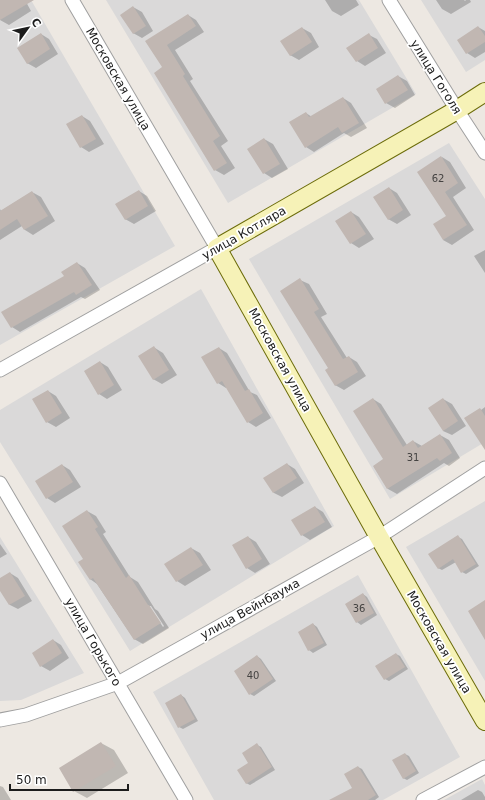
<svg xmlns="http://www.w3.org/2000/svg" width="485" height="800" font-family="'DejaVu Sans',sans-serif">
<rect width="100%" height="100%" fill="#ede8e2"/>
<path fill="#dad9d9" d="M0,0H31L175,246L0,345Z
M106,0H359L416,94L228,203Z
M421,0H485V60L466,72Z
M449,143L485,199V442L390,499L249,259Z
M201,289L334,526L130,651L0,442V410Z
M485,501V681L406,547Z
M0,537L84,673L21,700L0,701Z
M358,575L460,757L383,800H214L153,692Z
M482,779L485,785V800H444Z"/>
<path fill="#0003" fill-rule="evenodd" d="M0,0H25L31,11L9,25L0,20Z
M325,0H356L359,5L341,16L332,11Z
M436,0H464L465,1L466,0H470L471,2L451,14L442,9Z
M133,7L142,12L153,31L142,38L133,33Z
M188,15L196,20L204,32L175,50L193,79L190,81L228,141L221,146L235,168L224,175L215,170L155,73L164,68L147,42Z
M478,27L485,31V52L475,58L467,53Z
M302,28L311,33L319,47L299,60L290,55Z
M41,34L49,39L58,54L36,68L27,63Z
M369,35L377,39L386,53L365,66L357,61Z
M398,76L407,81L415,95L395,108L386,103Z
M343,98L351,103L367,128L351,137L344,133L314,152L306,147V113L312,117Z
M82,116L90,121L104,144L89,152L81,147Z
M264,139L273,144L288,169L272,178L264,173Z
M442,157L450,162L466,188L453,197L474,230L452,245L443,240L447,216Z
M389,188L397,193L411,215L397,224L388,219Z
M139,191L147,196L156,211L134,224L125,219Z
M32,192L41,197L55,221L33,235L25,230L22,226L0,240V209L1,211Z
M351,212L359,217L374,239L359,248L351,243Z
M485,250V273L474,256Z
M77,263L85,268L100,290L85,299L81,297L20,332L12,327L65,276Z
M300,280L309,284L327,314L321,317L347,358L349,357L357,362L366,376L344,390L335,385L329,369Z
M155,348L163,353L177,375L162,384L153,379Z
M219,348L227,353L250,392L257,395L271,418L256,427L248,422L227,388H226L218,383Z
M100,362L108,367L122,390L107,399L99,394Z
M48,391L56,396L70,418L56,427L47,422Z
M373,399L381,404L407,445L413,441L422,446L440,435L449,440L460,458L449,466L444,463L397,494L388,489L374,467L385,460Z
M443,399L452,404L466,426L452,435L443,431Z
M485,407V443L480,409L481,410Z
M287,464L295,469L304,483L282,497L274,493L265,478Z
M62,465L70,470L81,487L55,503L47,498Z
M315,507L323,512L332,527L310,540L302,535Z
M87,511L96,516L106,532L103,534L130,577L138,582L155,609L158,611L169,628L143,644L134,639L97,584L90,579L84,559ZM149,606H151L164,626L163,627Z
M248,537L256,542L270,564L255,573L247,568Z
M458,537L462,539L479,566L466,574L462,572L456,562L442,570L438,568Z
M0,544L7,554L0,558Z
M191,548L200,553L211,570L185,586L177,581Z
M10,573L18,578L32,601L18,609L10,605L0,589V580Z
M363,594L367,597L377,615L361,625L357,622Z
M313,624L317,627L327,645L313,653L309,650Z
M53,640L61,645L69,658L50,671L41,666Z
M396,654L400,656L408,669L389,681L385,679Z
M257,656L261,659L276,681L254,696L250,694Z
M181,695L185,698L198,721L183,729L179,727Z
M101,743L114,750L128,773L87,798L74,791Z
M257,745L261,747L275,770L250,785L246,783L250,763Z
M405,754L409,756L419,773L407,780L403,778Z
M358,767L362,769L379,797L375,800H331L354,788Z
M0,786L3,787L11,800H0Z
M478,790L482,792L485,797V800H461Z"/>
<path fill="#c1b7b2" d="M0,0H34L0,20Z
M133,6L146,26L133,34L120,15Z
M188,14L196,26L167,45L185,74L183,76L220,136L213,141L227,163L214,171L154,73L162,67L145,41Z
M478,26L485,36V42L466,54L457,40Z
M302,27L312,42L290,56L280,41Z
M41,33L50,49L27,64L17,48Z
M369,33L378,48L356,62L346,48Z
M398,75L408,90L385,104L376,89Z
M343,97L359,123L342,133L338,127L305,148L289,122L306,112L309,117Z
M82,115L96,139L80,148L66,124Z
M264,138L280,164L263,174L247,149Z
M441,156L458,183L445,192L467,225L443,240L433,224L446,216L417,172Z
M389,187L403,210L388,220L373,197Z
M139,190L148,206L125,220L115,204Z
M32,191L48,216L24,230L17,219L0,230V211Z
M351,211L366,234L350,244L335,221Z
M77,262L92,285L76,295L74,292L11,328L1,312L64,276L61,272Z
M300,278L319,309L314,312L343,359L349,356L358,372L335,386L325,370L328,368L280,291Z
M154,346L169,370L153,380L138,356Z
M219,347L245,391L249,389L263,413L247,423L222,381L217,384L201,357Z
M100,361L114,385L98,395L84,371Z
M48,390L62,413L46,423L32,399Z
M373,398L403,447L413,440L418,448L440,434L452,453L440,461L437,458L387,489L373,466L383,459L353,411Z
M443,398L458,421L443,431L428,408Z
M480,408L485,416V450L464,418Z
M287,463L297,478L273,493L263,478Z
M62,464L73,482L46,499L35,481Z
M315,506L325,522L301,536L291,520Z
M87,510L98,527L95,529L126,578L129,575L148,605H149L161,623L134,640L93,578L90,580L78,562L83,559L62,526Z
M458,535L476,564L461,573L453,559L438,569L428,554Z
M248,536L262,559L246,569L232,545Z
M191,547L203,565L176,582L164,564Z
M10,572L25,596L9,605L0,591V578Z
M363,593L374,613L356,623L345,604Z
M485,600V640L468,611Z
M313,623L324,643L308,651L298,632Z
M53,639L62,653L40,667L32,653Z
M396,653L405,667L384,680L375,666Z
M257,655L273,679L249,695L234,671Z
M181,694L195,719L178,728L165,703Z
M101,742L116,766L73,792L59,768Z
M257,743L272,767L246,784L237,770L248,763L242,753Z
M405,753L416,771L403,779L392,760Z
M358,766L376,795L368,800H329L352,788L344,774Z"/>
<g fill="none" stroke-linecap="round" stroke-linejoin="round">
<defs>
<path id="street" d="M389,0L457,110L485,153
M0,370L217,248L72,0
M0,483L186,800
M0,720L26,715L118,683L379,537L485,468
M423,800L485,767"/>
<path id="secondary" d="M485,92L457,110L217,248L379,537L485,721"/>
</defs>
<use href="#street" stroke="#a0a0a0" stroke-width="15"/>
<use href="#secondary" stroke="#6c6c0a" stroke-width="20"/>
<use href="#street" stroke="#fff" stroke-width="13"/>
<use href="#secondary" stroke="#f6f2b7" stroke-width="18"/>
</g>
<g text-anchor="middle" stroke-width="3.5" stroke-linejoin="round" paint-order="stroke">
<g font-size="10" fill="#454342">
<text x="438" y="182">62</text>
<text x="413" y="461">31</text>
<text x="359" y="612">36</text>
<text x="253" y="679">40</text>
</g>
<g font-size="12" fill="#1c1c1c" stroke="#fff">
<text transform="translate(436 77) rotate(58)" y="4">улица Гоголя</text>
<text transform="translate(118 79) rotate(60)" y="4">Московская улица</text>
<text transform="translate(244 233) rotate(-30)" y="4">улица Котляра</text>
<text transform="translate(280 360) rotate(61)" y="4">Московская улица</text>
<text transform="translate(250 609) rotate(-29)" y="4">улица Вейнбаума</text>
<text transform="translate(93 642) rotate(60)" y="4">улица Горького</text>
<text transform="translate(439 642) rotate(60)" y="4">Московская улица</text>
</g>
</g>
<g transform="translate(28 28) rotate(57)" stroke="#ffffff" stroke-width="3" paint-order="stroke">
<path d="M0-3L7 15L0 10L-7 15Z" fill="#1c1c1c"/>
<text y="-6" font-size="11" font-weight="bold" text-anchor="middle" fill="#1c1c1c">С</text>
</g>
<path d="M10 784v6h118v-6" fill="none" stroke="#1c1c1c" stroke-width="2"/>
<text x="16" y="784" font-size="12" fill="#1c1c1c" stroke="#ffffff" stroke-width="3" paint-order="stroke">50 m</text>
</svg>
